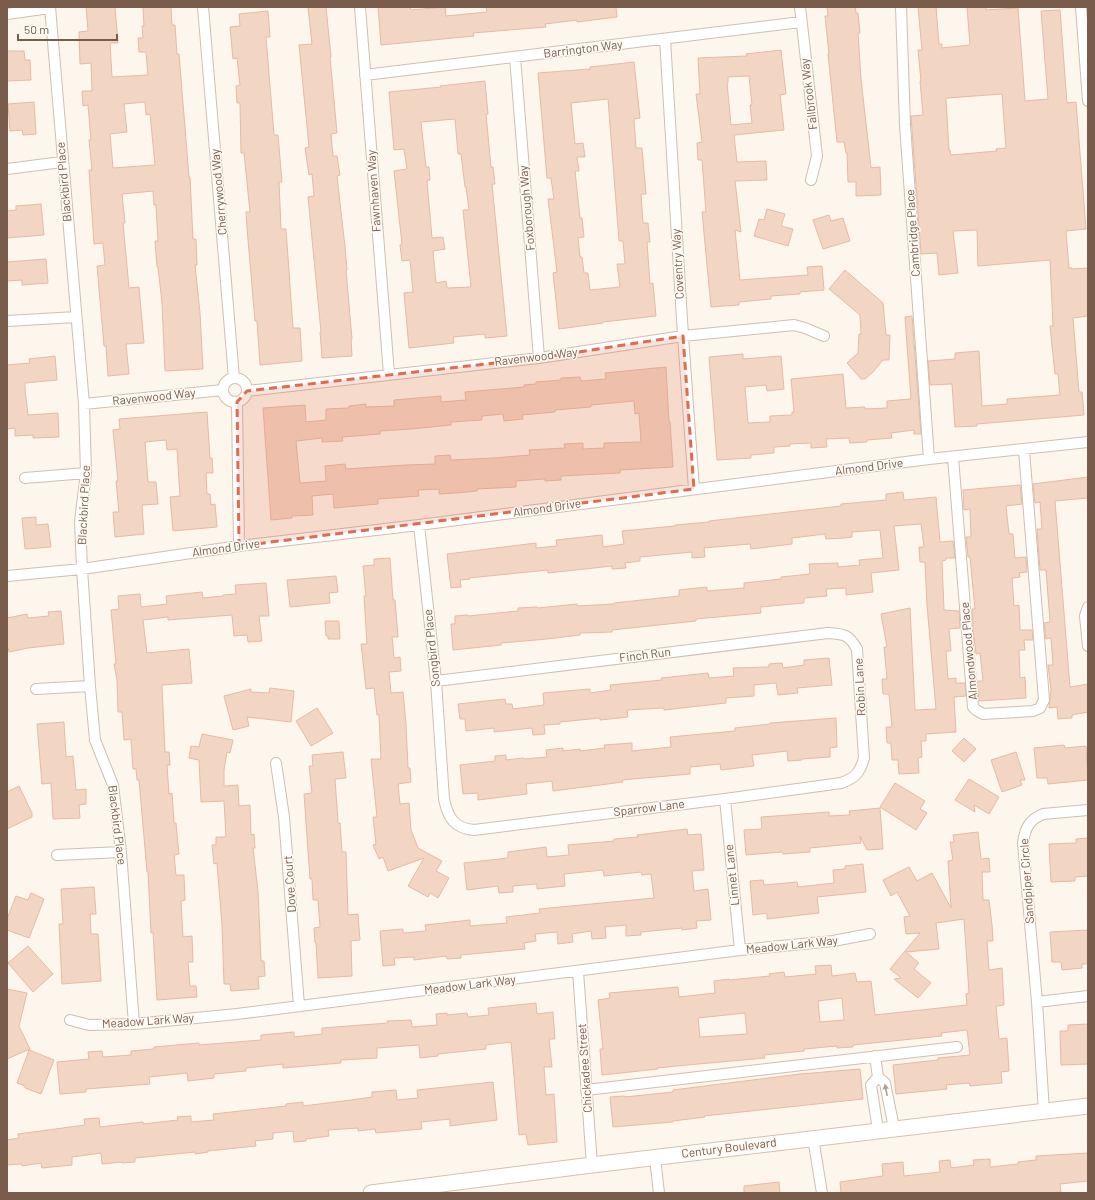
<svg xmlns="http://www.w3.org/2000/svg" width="1095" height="1200" font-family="Barlow,sans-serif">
<rect width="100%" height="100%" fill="#fdf6ec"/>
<path fill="#f3d5c3" stroke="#e6bba3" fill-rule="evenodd" d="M86,7H115L118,43H110L112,77L148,75L146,52H139L138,38H143L142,26H144L143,7H171L172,25H175L177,54H179L189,177H190L193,239H196L197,265H195L200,313L203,369L165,371L162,303L158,267H157L155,241H158L156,205H154L153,191L122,194L125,223H123L129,288L139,287L144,343L126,344L129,374L108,376L106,346H104L97,266L105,265L103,243L94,244L89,170H92L89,140H91L88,105L83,106L82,91H92L91,63L80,64L79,32L88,31ZM145,102L146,115L150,114L155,165L113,168L110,134L127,132L124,104Z
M308,7H326L331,57H330L337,133L331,134L333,156H337L340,175L337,176L345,247L347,270H346L352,339H351L352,356L322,358L320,332H321L308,197L314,196L312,174L309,175L305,148L309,147L299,45L312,44Z
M378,7H410L411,10L445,7L446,16L487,12L486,7H616L617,17L577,22V20L545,24L546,27L473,33L474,36L381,45Z
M827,7H855L856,13H858L860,33H858L861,79L871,168L880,167L881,195L856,196V182H848L847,153H846L844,142H837L828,54H829L825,16H828Z
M918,7H936L939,44H942V48L970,45L967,7H986V10L1018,8L1025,101L1048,99L1041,11L1060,10L1067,103L1076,102L1086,229L1066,231L1069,268H1072V269L1088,268V316L1073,318L1079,392H1082L1084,415L977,424V426L955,427L952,384L930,385L928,361L955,359V353L979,351L982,406L1007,404V399L1060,395L1058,374H1055L1050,326H1053L1050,260L978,266L977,230L953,231L958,273L939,275L937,253L921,254L911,116L923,115L920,81H921L918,50H922ZM1002,94L1006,148L996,149L997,151L951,155L950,150H949L946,100L947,98Z
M268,11L270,37H266L274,135H278L282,182H279L281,229H286L293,328H300L302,361L260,365L257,321H255L247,228L246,212H250L244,153H241L240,103H237L236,86L240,85L237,58L233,59L230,27L240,26L239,14Z
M781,50L786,94L780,95L784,130L734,135L737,162L766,161L767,180L735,181L741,232L735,230L740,280L808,275L807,267L822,266L824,290L800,292V294L771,296V299L739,302V305L711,307L702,212H706L702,160H698L697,143L702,142L696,94H700L698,58L747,56L746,54ZM749,76L752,105H750L752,123L731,125L727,83H728V77Z
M7,51H24L25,60H30L31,80L7,81Z
M634,62L640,118L634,119L636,148H642L646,194H641L643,223H648L650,242H647L650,284L653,283L656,316L603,322V323L559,329L553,273L557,272L548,199H554L551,178H547L538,73L590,69V67ZM608,99L619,241H623L625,264H617L620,287L590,290L588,273H584L582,257H580L578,238L584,237L582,218H580L575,171H579L577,157H585L583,143L575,144L571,103Z
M485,81L488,114H486L491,167H493L495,184H492L507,336L485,338V334L453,337L454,343L409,348L404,293L413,292L410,260L402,261L400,245L402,244L394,171L407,169L404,149L394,150L389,92L441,87L440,86ZM455,119L458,154H461L465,187H466L469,210H463L471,287L447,288L446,281L436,283L433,251L445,249L443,237L432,238L427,181L430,180L429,167H426L421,122Z
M34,102L36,134L23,135L22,130L10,131L8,104Z
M41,204L44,235L7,238V211L16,210V206Z
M767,209L785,214L781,226L793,229L788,246L754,236L759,219L764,220Z
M829,215L831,221L843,218L850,241L823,249L813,220Z
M46,259L48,283L22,285V280L7,281V262Z
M845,270L883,303L886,335H890L889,360H883L873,372L865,379H861L847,363L858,353L859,334H861L860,315L829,289Z
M912,316L921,434H914V430L891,433L892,438L867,440V442L850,443L849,438L826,439L827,447L811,448V443L790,444V446L774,447V453L751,455V458L717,460L709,357L743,354V359L781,356L784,389L767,391L766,385L745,387L748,423L770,422V416L792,415V412H794L791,379L843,374L846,408L865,407V409L887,408V401L911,399L905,317Z
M55,356L57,380L25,383V389L28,415L58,413L59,437L33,438V435L15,436V428L7,429V365L30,363L29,359Z
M666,367L669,422H670L673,467L620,470V473L561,476V480L545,481V479L516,481V487L477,489V491L456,493L439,494V489L418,490L419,496L378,499V504L334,508L333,494L312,496L313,515L292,516V518L271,520L263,408L305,405L306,422L326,420V409L349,408V406L366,404V407L394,406V400L441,396V402L466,400L465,392L524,387V385L536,384V382L561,380V378L580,377L581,381L606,379L605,373ZM634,401L635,414L639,413L641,442L604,443V448L583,449V443L564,444L565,448L529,450L530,455L494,458L451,460L450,455L435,456V464L406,465L346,469L345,464L325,466L326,481L300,483L296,441L322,438V442L343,441L342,437L380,434V431L411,429L451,425V422L482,420V416L503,414L504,421L523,419L522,415L555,412V410L591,407V405Z
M207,412L210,458H212L213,473H206L207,494H210L211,505L215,504L217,527L173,531L170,497L180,496L177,449L167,450L166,440L145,442L148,482H156L158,504L142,505L144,534L115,537L113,512H119L116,481H118L113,430L120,429L119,419Z
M1088,477V498L1055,501L1070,687L1088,684V712L1072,715V718L1058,719L1057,707L1049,708L1051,690L1048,665H1053L1051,638L1046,639L1044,623L1050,622L1046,570H1040L1037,529H1042L1040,502L1035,503L1033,484Z
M1020,485L1022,504L1006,506L1009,534H1013L1015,558L1026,557L1027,572L1019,573L1020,577L1012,578L1014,606L1019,605L1020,630H1032L1033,640H1024L1025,650H1019L1020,678L1025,677L1026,698L979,701L977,681H983L980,653L976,654L973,629L972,609H975L970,557H968L966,537H971L970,509L964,510L963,490Z
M903,492L904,500L936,497L940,542L953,541L955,558H946V560L942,561L944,610L959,611L960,628L949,629L951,651H946L948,679L956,678V683H965L966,696L954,697L956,732L926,734V741H921L922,757L918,758L919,773L899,774L898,760H892L891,743H887L886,727H892L889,694H883L882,679H887L884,647H887L881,614L910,608L915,710L936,709L927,605L925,562H920L919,547H924L921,524L894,526L899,570L871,573L873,592L846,595V588L826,589L827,596L804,598V603L760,607L761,613L696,619V621L612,630V632L580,633V635L547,639L501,643V645L453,650L451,624H455V616L468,615V616L518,611V608L537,607L538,608L577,604V606L614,604V603L679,596V590L707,587V591L744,588V583L781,579V577L810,574L809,564L838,563V567L860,565L859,560L883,558L880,530L852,532V537L844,538L826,539L825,534L792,538V544L751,549L750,544L704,548L705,557L692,558V552L640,557V561L625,563L626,568L612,569V566L548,573V570L469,578L470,579L460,580L461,587L451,588L447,554L536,543V548L557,546L556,540L602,535L603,547L624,544L622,531L675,526V525L709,522V521L841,506V504L886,500V494Z
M36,517V525L48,524L51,547L25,549L22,518Z
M390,558L393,600H395L398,637H392L394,658L400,657L401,671L389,672L391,693L403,692L406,724L408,768H410L411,782L398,784L400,804L409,803L411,830L418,848L442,861L436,871L449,878L438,898L430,893L428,897L408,886L424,858L388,871L383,857L379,859L373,845L376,844L373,817H377L371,759H381L379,715H377L374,688L366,689L361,644H367L364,596H366L363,566L374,565V559Z
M336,576L338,592L329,593L330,603L290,607L287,580Z
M266,583L269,616H259L262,641L248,642L247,635L234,636L232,615L168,620V617L143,620L147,653L189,649L192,683L162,685L165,752H169L170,765H167L169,794L172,793L174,823H176L179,854L174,855L176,875H184L185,900L181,901L183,937L192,936L193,962H188L190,986H196L197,997L157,1000L153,932L151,933L148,872H147L144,837L139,780H137L136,769H133L131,739L124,740L122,712H118L117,680L114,664H116L111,610L119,609L118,596L140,594L141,607L167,604L166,596L202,592L203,598L223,596V595L236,594L235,585Z
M61,611L64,644L28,648L9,652L7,644V618L27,614L28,618L49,616L48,612Z
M325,621H339L340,639H328V636H326Z
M829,658L832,685L797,688L798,693L778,695L776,683L754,685V696L726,698V703L664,710V708L627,710L628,717L600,720V718L560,722V724L544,725L545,734L533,735L532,728L494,732V728L466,731L465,719H460L458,704L505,699L506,704H512L513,709L544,705L543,693L590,689V693L611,690L610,685L662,680L661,678L708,673L709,678L734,676L733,668L769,667V664L782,663L783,668L804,665V660Z
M270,688L294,691L291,722L247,717L249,726L233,730L224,696L251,689V692L269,693Z
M317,708L333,733L311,746L296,721Z
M836,718L837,747L830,748V757L802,759V760L788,761L787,751L752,755L754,766L721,770L720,764L690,767V774L622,780L623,782L553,791L552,781L526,784L527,794L478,800V793L463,794L460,765L495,761V756L506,755V760L523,758L524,759L547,757L546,750L563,748V751L580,749V751L605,748L604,745L632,743V751L671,747L670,737L735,731V728L770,724V723Z
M64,722L66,757L73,756L76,790L86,789V804L79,805L80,818L53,819L51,783L42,784L37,724Z
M202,734L233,740L230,753L227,752L224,770V786L238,785L239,806L250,805L251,835L254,834L255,848H253L258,891L261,961H264L265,976L258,977L259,989L231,991L230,984H224L222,925L217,863L214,864L212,845H216V837H226L224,801L201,802L199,760L189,758L191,746L199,747Z
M964,738L976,749L964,762L952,751Z
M1064,745L1065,748L1086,746L1088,780L1048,784L1047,778H1037L1034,748Z
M343,752L346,778L335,779L338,823H340L342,852H346L348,915L358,914L360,940L351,941L352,976L318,978L316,943H315L314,928L320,927L318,900H313L312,879H310L304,794L312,793L309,766H313L312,755Z
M1016,752L1025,780H1020L1022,785L1002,792L991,760Z
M969,779L999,797L989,814L974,805L975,812L955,800Z
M895,783L925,801L920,809L927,813L916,830L880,807Z
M19,786L32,813V817L7,829V792Z
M880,808L883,849L867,850L860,836L861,843L810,848V852L783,854L782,852L746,855L744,830L762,829L761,817L829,812V816L850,815L849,811Z
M687,829L688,835L701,834L704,870L692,871L694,891L708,889L711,920L696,921L697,928L682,930V928L641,932V935L626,936V925L605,927L606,938L592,939L591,931L572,934L573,942L558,944L557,932L535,934L536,941L524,943L525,949L461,955V958L447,959L446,956L414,960V957L394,958L395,965L383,966L380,931L403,929V933L426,931L425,925L470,920V926L507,923L506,917L540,913L539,909L654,898L651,874L642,875L641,872L604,876L603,870L564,874L565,886L537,889V884L513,886V892L499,893L498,886L467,890L464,863L508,858V852L546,847L547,857L569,855L568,845L614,841V839L638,837L637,835Z
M978,832L981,859L989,858L990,872H982L983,900H989L992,925L993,941H987L989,970L1002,968L1004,1005L996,1006L999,1039L1007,1038L1009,1071L1001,1072L1002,1083L970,1086L969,1083L946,1085L947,1089L896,1094L893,1065L938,1060V1058L970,1055L967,1030L941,1033L942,1036L853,1045V1047L837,1048V1046L804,1049V1051L764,1055L765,1058L687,1065L657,1068L658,1069L602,1075L600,1049H603L598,1000L610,998L609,993L678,987L679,997L715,993L714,981L729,979V980L770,976L769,974L784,972L785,977L816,974L815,966L831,965L832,976L855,973L857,982L871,981L875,1015L967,1005L966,994L969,993L964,919L936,923L939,949L906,952L919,963L914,969L931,983L918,998L894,979L901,978L890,969L920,933L906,934L904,917L910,916L897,892L891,896L883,880L909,867L917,881L932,873L951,908L948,861L953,860L950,842H954L953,835ZM842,998L844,1020L820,1022L818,1001ZM745,1013L747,1034L700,1037L698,1018Z
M1088,838V876L1075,877V881L1051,882L1049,844L1076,843V839Z
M863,864L866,892L817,897L819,913L767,919V913L753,915L750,881L763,880L764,885L797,882L798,887L834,883L833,870L845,869V866Z
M94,887L96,914H90L91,934H98L101,981L62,984L59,924H63L61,889Z
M31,893L44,899L29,938L7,930V919L16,896L28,900Z
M1088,930V964H1082V968L1062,970L1061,962H1052L1050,932Z
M28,946L53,974L33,992L8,963Z
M7,989L27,993L19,1026L30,1049L7,1059Z
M536,1003L537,1014L553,1012L555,1039H549L552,1067H544L546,1095L554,1094L557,1142L528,1145L526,1134L519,1135L511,1042L486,1045V1049L438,1054V1056L420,1058L419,1045L377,1048V1058L341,1060V1063L283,1068V1064L246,1068V1071L214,1074V1078L188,1081L187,1073L149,1077L150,1084L86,1089V1092L60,1094L57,1062L89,1059L88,1052L102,1051L103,1057L131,1055V1051L154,1049V1047L199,1043V1045L261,1040V1035L294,1032V1037L322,1034V1028L388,1023L387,1021L411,1020L412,1027L437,1025L436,1014L447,1013V1015L467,1013L468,1017L489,1015L488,1008Z
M1088,1024V1064L1061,1065L1060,1031H1068V1025Z
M29,1050L54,1060L41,1094L25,1088V1086L17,1083Z
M860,1069L863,1099L704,1116L705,1117L673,1121V1122L613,1127L610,1097L625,1096V1097L673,1092V1090L800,1074Z
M493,1082L497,1120L450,1126V1119L421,1122L422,1129L376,1133L375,1129L358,1131V1128L328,1130L329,1136L306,1139V1141L294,1142L293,1131L273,1133V1139L255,1141L256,1146L208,1151V1152L195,1154V1152L135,1158V1162L122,1163V1162L102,1164L101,1153L72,1157V1165L42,1168L41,1163L22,1166V1164L7,1165V1140L19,1138L18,1134L85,1125L84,1119L99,1118L100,1127L143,1122V1124L178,1120L177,1117L191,1116V1122L214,1120L213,1114L286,1106V1104L303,1102V1106L351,1100L372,1097V1092L396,1090L397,1100L418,1098L417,1090Z
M1088,1153V1181L1060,1184L1061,1192L1047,1193H841L840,1182L883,1176L882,1164L903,1162L904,1176L940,1172L939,1161L950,1160L951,1168L974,1165L973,1160L990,1159V1167L1018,1164V1162L1036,1160V1156Z
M779,1182L780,1193H744V1186Z"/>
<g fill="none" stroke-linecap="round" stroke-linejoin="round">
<defs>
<path id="street" d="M50,7L84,404L86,473L80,521L82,569L90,686L95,740L113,785L121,852L134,1024
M203,7L234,378
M360,7L389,374
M800,7L817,156L811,180
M901,7L905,125L929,459
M1081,7L1088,101
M7,14L50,8
M665,39L683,336L694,489
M515,57L539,358
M365,75L801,22
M7,169L62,162
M7,321L76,317
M223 390a12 12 0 1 1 24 0a12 12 0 1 1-24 0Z
M247,391L539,358L683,336L794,325L805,328L824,336
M237,402L239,546
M84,404L223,390
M953,457L973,707L976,710L983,714L1033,711L1040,708L1044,700L1024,450
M25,478L86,473
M419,525L436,681L444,799C448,818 454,828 474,830L725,799L841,783C855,778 860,773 864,758L857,649C849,635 845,634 828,633L436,681
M7,576L82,569L239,546L419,525L929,459L1088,442
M1088,607L1085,616L1088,646
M36,689L90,686
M276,763L284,817L299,1006
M725,799L740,950
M1088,810L1043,814C1029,820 1025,828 1023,843L1037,1002L1088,996
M57,855L121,852
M578,971L592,1165
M1037,1002L1044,1111
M70,1020L89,1025L134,1024L237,1014L740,950L833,941L870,934
M875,1056L878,1077
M586,1090L957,1047
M878,1130L871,1085L878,1077L885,1083L894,1128
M813,1138L822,1193
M655,1158L659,1193"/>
<path id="secondary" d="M371,1193L592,1165L1088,1106"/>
</defs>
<use href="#street" stroke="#d1beb0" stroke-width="12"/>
<use href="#secondary" stroke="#d6c0b0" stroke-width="17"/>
<use href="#street" stroke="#fff" stroke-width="10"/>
<use href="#secondary" stroke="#fff" stroke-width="15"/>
</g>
<defs><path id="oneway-solid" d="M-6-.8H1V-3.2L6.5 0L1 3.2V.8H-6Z"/></defs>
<use fill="#af9d94" href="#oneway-solid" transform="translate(886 1090) rotate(-101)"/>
<path fill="#dc6d51" fill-opacity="0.2" stroke="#dc6d51" stroke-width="3" stroke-dasharray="8 5" stroke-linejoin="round" d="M683,336L694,489L239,546L237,402L247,391L539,358Z"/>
<g text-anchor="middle" stroke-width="3" stroke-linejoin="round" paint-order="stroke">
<g font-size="12" fill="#7a5c4d" stroke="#fffaf3">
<text transform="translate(583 49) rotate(-7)" y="4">Barrington Way</text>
<text transform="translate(809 94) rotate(-97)" y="4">Fallbrook Way</text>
<text transform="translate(64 182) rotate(-95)" y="4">Blackbird Place</text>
<text transform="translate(374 191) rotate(-94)" y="4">Fawnhaven Way</text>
<text transform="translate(219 192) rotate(-95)" y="4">Cherrywood Way</text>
<text transform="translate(527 208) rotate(-95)" y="4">Foxborough Way</text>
<text transform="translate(913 233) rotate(-94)" y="4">Cambridge Place</text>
<text transform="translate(678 264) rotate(-93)" y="4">Coventry Way</text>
<text transform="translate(536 357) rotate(-7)" y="4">Ravenwood Way</text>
<text transform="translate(154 397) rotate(-6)" y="4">Ravenwood Way</text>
<text transform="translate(869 467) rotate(-7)" y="4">Almond Drive</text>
<text transform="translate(84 505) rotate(-87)" y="4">Blackbird Place</text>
<text transform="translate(547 508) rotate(-8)" y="4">Almond Drive</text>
<text transform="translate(226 548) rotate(-8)" y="4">Almond Drive</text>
<text transform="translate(432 648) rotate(-96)" y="4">Songbird Place</text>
<text transform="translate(969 651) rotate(-95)" y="4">Almondwood Place</text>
<text transform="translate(645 655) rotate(-7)" y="4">Finch Run</text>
<text transform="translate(860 687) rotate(-93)" y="4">Robin Lane</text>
<text transform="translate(649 808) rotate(-7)" y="4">Sparrow Lane</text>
<text transform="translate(117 825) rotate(83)" y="4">Blackbird Place</text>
<text transform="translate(732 875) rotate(-96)" y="4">Linnet Lane</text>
<text transform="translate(1027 881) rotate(-94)" y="4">Sandpiper Circle</text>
<text transform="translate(290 884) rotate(-94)" y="4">Dove Court</text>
<text transform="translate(792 945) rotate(-6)" y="4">Meadow Lark Way</text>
<text transform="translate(470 985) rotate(-7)" y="4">Meadow Lark Way</text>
<text transform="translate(148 1021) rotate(-4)" y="4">Meadow Lark Way</text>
<text transform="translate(585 1068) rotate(-94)" y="4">Chickadee Street</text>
<text transform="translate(729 1148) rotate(-7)" y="4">Century Boulevard</text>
</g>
</g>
<rect width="1095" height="1200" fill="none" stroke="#7a5c4d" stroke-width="16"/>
<path d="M18 34v6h99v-6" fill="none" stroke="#7a5c4d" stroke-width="2"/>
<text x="24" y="34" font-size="12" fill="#7a5c4d" stroke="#fffaf3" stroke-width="3" paint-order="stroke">50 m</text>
</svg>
